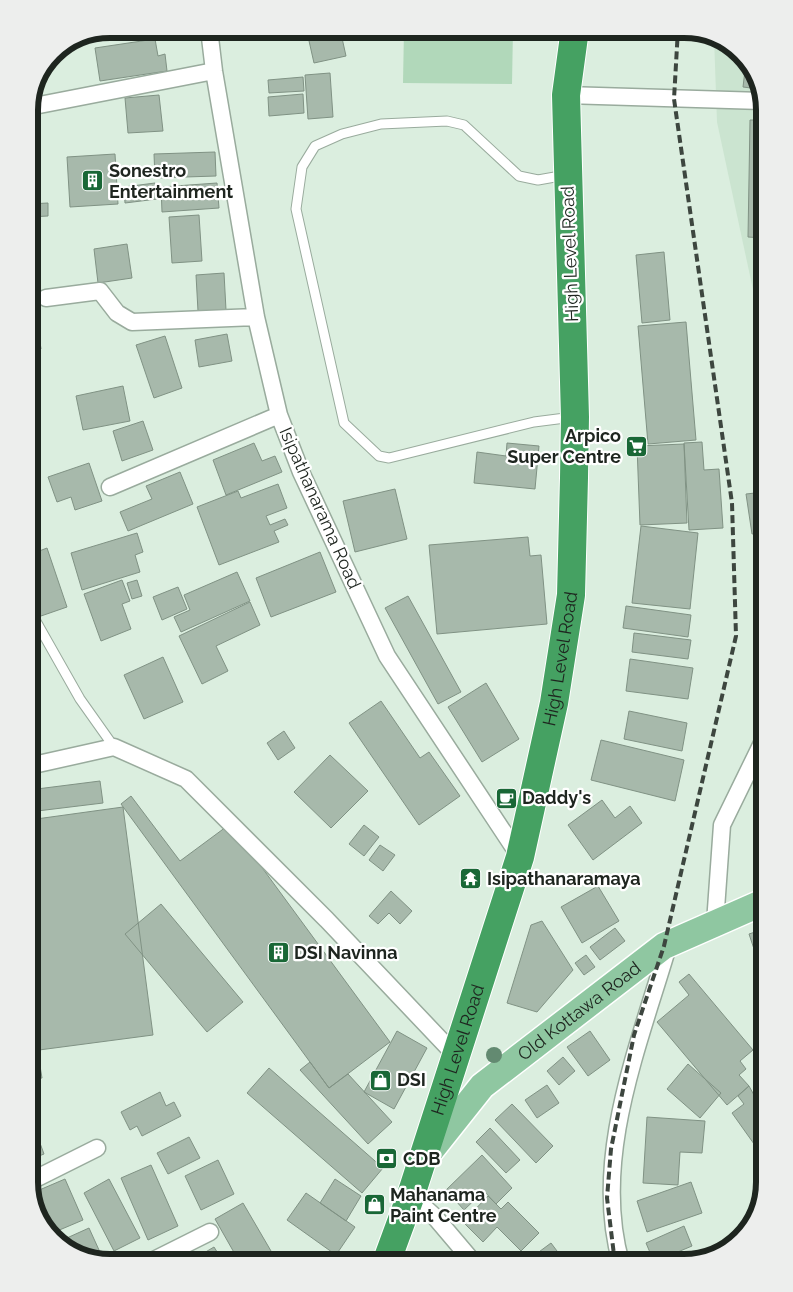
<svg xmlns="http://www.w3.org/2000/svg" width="793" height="1292" font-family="Raleway,sans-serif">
<rect width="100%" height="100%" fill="#dbeedf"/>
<path fill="#cbe4d0" d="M714,37L728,42L756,73L764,109V341L717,122Z"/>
<path fill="#b1d8ba" d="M404,29H513L512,84L403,83Z"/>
<path fill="#a7b9ab" stroke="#809284" d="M320,29H340L346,56L314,63L307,32Z
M155,39L158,56L165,54L167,71L100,81L95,48Z
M746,62L756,73L759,89L743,87Z
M330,73L333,117L308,119L305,75Z
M303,77L304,91L269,93L268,80Z
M303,94L304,113L269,116L268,97Z
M159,95L163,131L128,133L125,98Z
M750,120H764V238L748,237Z
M215,152L216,176L155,178L154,154Z
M115,154L118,204L70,207L67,157Z
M155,183L157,199L125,203L124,187Z
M217,183L219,208L162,212L161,187Z
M48,203V216L29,217V204Z
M199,215L202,261L172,263L169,217Z
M127,244L132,278L98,283L94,249Z
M664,252L670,320L642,323L636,255Z
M224,273L226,310L198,311L196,275Z
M29,300H34L41,349L29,350Z
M686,322L696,440L648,444L638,326Z
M227,334L232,361L199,367L195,340Z
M165,336L182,388L154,398L136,345Z
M123,386L130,421L83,430L76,396Z
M143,421L153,450L122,461L113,431Z
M702,442L704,470L719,469L723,528L689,530L684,443Z
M254,443L262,461L275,456L282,472L226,495L213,460Z
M507,443L539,446L535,489L474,483L477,452L506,456Z
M684,444L687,523L640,525L637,446Z
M89,463L102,501L75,510L71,497L57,502L48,477Z
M180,472L193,504L128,531L120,512L152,499L146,486Z
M278,484L287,508L266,516L270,525L285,519L288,525L274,531L279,542L219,565L197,507L238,491L241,498Z
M395,489L407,539L355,552L343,501Z
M764,492V532L752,534L746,494Z
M641,526L698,533L690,609L632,603Z
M137,533L143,552L135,555L140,572L82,590L71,553Z
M528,537L530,556L541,555L547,624L437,634L429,545Z
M47,548L67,607L41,616L29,581V555Z
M320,552L336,592L271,617L256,578Z
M237,572L250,601L181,632L174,617L190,610L184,595Z
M122,580L130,601L122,604L131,629L101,641L84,594Z
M137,580L142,596L132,599L127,583Z
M178,587L187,609L162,620L153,597Z
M408,596L461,692L438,704L385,608Z
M250,602L260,625L216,646L228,671L202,684L179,636Z
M626,606L691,615L688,637L623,628Z
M634,633L691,640L688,659L632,652Z
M163,657L183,702L144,719L124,675Z
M630,659L693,668L688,699L626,691Z
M486,683L519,739L482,762L448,707Z
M381,701L420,758L429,752L460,796L419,825L349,723Z
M629,711L687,723L682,751L624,739Z
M284,731L295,748L278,760L267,743Z
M601,740L684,760L675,801L591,780Z
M330,755L368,791L331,828L294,792Z
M100,781L103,803L29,812V790Z
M131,796L180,861L230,824L390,1042L329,1088L121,804Z
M602,800L615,818L630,806L642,823L593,860L568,825Z
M123,807L153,1035L39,1050L29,975V820Z
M364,825L379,837L364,856L349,844Z
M380,845L395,855L383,871L369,860Z
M598,886L619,921L582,943L561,907Z
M391,891L412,911L400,924L389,913L378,924L369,916Z
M161,904L243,1002L207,1032L125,934Z
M542,921L573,970L537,1012L507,1003L531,925Z
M615,928L625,941L600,960L590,947Z
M764,929V966L760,967L749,934Z
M586,955L595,967L584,975L575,963Z
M689,974L753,1050L740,1061L746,1069L739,1075L749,1086L727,1105L657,1022L689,995L679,982Z
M397,1031L427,1048L394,1109L364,1092Z
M590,1031L610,1060L588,1076L567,1047Z
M35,1036L42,1078L29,1080V1037Z
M563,1057L575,1071L559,1085L547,1071Z
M310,1062L329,1088L348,1074L392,1122L368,1144L300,1070Z
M688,1064L721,1093L700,1118L667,1089Z
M269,1068L383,1168L362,1193L247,1093Z
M547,1085L559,1103L537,1118L525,1100Z
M749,1086L754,1095L762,1090L764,1093V1158L732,1113L744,1104L738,1096Z
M160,1092L166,1106L174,1102L181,1116L142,1136L137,1126L130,1130L121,1112Z
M512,1104L553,1146L536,1163L495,1120Z
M30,1116L44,1154L29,1160V1117Z
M647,1117L705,1121L702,1153L680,1152L678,1185L643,1183Z
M490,1128L520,1160L506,1173L476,1142Z
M189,1137L200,1158L168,1174L157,1153Z
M482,1155L512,1188L496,1204L484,1191L464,1210L446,1190Z
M218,1160L234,1194L201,1210L185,1176Z
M151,1165L178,1226L148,1240L121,1178Z
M65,1179L83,1220L50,1234L37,1219L36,1214L45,1211L37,1191Z
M109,1179L140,1238L114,1251L84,1193Z
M335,1179L361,1196L346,1221L320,1203Z
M691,1182L702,1213L647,1232L637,1201Z
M306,1193L355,1227L336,1255L287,1220Z
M488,1196L501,1209L508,1202L539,1233L521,1251L497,1227L483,1242L463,1222Z
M243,1203L278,1263H240L215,1219Z
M684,1226L692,1246L654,1262L646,1243Z
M89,1228L104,1261L101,1262L65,1250L58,1242Z
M551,1243L566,1263H524Z
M214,1247L224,1263H187Z"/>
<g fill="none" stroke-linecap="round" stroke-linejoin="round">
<defs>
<path id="lane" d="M566,175L538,180L519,176L464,125L447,121L381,124L342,134L315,146L302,167L296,209L344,423L379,456L389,458L534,422L573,417
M29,609L80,699L114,747"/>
<path id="street" d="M209,29L214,71L256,317L279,415L301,472L387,656L520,857
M566,95L762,101
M29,107L214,71
M46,298L100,291L117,313L132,322L256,317
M110,487L279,415
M29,766L114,747L186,779L327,920L457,1057
M715,923L722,825L764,739
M29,1182L97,1148
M411,1195L435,1217L474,1263
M148,1263L210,1232
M621,1263C591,1158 640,1043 669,943"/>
<g id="primary">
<path id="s1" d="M424,1159L482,1086L664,946L764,902"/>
</g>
<g id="highway">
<path id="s2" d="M386,1263L411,1195L520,857L554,703L571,595L574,478L575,417L566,95L575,29"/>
</g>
</defs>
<use href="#lane" stroke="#99ab9d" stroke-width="11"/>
<use href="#street" stroke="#99ab9d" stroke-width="19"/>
<use href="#primary" stroke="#fff" stroke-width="29"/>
<use href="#highway" stroke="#fff" stroke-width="30"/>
<use href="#lane" stroke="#fff" stroke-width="9"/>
<use href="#street" stroke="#fff" stroke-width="16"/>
<use href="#primary" stroke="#8fc7a1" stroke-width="26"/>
<use href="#highway" stroke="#45a162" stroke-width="28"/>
<path stroke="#3d463f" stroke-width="4" stroke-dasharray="8 4" stroke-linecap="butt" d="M615,1263L607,1198L611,1149L634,1035L664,946L736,636L732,503L674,99L678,29"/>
</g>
<circle fill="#638a71" cx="494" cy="1055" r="8"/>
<defs>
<symbol id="building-square" viewBox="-11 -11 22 22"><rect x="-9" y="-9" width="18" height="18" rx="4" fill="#196736" stroke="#fff"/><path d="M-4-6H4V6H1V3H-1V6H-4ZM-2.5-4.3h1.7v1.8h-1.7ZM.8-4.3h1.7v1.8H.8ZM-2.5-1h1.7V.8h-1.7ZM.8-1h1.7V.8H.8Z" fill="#fff"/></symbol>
<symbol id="supermarket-square" viewBox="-11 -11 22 22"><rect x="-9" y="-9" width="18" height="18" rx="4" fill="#196736" stroke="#fff"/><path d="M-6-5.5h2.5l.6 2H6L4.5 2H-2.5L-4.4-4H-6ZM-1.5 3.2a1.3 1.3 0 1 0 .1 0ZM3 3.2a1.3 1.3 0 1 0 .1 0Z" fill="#fff"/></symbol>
<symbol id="cafe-square" viewBox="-11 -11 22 22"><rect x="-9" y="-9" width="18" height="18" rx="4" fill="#196736" stroke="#fff"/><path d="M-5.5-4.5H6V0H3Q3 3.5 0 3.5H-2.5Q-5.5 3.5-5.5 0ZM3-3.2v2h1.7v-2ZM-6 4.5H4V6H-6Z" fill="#fff"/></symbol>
<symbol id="temple-square" viewBox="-11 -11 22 22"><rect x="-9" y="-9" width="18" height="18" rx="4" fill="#196736" stroke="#fff"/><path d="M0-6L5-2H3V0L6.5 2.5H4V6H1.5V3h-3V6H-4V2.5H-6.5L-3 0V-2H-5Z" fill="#fff"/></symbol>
<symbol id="shop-square" viewBox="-11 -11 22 22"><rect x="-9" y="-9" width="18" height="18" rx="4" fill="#196736" stroke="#fff"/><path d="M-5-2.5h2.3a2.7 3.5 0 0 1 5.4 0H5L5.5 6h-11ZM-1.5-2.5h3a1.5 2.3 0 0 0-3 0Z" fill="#fff"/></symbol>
<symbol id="bank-square" viewBox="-11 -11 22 22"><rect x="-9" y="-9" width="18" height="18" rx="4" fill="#196736" stroke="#fff"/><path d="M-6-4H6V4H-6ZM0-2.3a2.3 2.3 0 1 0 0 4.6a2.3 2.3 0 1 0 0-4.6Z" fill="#fff"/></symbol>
</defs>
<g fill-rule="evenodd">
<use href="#building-square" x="80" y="168" width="25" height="25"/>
<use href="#supermarket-square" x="624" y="434" width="25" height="25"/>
<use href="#cafe-square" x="494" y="786" width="25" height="25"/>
<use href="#temple-square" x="458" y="866" width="25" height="25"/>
<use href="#building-square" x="266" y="940" width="25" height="25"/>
<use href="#shop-square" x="368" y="1068" width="25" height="25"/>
<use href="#bank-square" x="374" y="1146" width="25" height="25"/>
<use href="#shop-square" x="362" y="1192" width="25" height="25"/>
</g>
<g text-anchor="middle" stroke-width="4.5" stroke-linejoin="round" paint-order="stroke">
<g font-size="18" font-weight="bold" fill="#1e251f" stroke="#fff" text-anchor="start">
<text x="109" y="177">Sonestro<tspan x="109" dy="21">Entertainment</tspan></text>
<text x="621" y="442" text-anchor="end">Arpico<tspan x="621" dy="21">Super Centre</tspan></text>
<text x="522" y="804">Daddy's</text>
<text x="487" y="885">Isipathanaramaya</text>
<text x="294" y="959">DSI Navinna</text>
<text x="397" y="1086">DSI</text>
<text x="403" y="1165">CDB</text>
<text x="390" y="1201">Mahanama<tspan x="390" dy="21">Paint Centre</tspan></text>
</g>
<g font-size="18" fill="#1e251f" stroke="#fff">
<text transform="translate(570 254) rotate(-92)" y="6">High Level Road</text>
<text transform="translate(320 508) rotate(66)" y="6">Isipathanarama Road</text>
<text dy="6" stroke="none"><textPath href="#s2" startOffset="630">High Level Road</textPath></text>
<text dy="6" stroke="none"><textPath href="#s1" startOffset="216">Old Kottawa Road</textPath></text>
<text dy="6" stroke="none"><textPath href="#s2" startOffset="225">High Level Road</textPath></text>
</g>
</g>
<path d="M0 0H793V1292H0ZM110 38H684A72 72 0 0 1 756 110V1182A72 72 0 0 1 684 1254H110A72 72 0 0 1 38 1182V110A72 72 0 0 1 110 38Z" fill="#edeeed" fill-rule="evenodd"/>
<path fill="none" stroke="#1e251f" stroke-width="6" d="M110 38H684A72 72 0 0 1 756 110V1182A72 72 0 0 1 684 1254H110A72 72 0 0 1 38 1182V110A72 72 0 0 1 110 38Z"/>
</svg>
